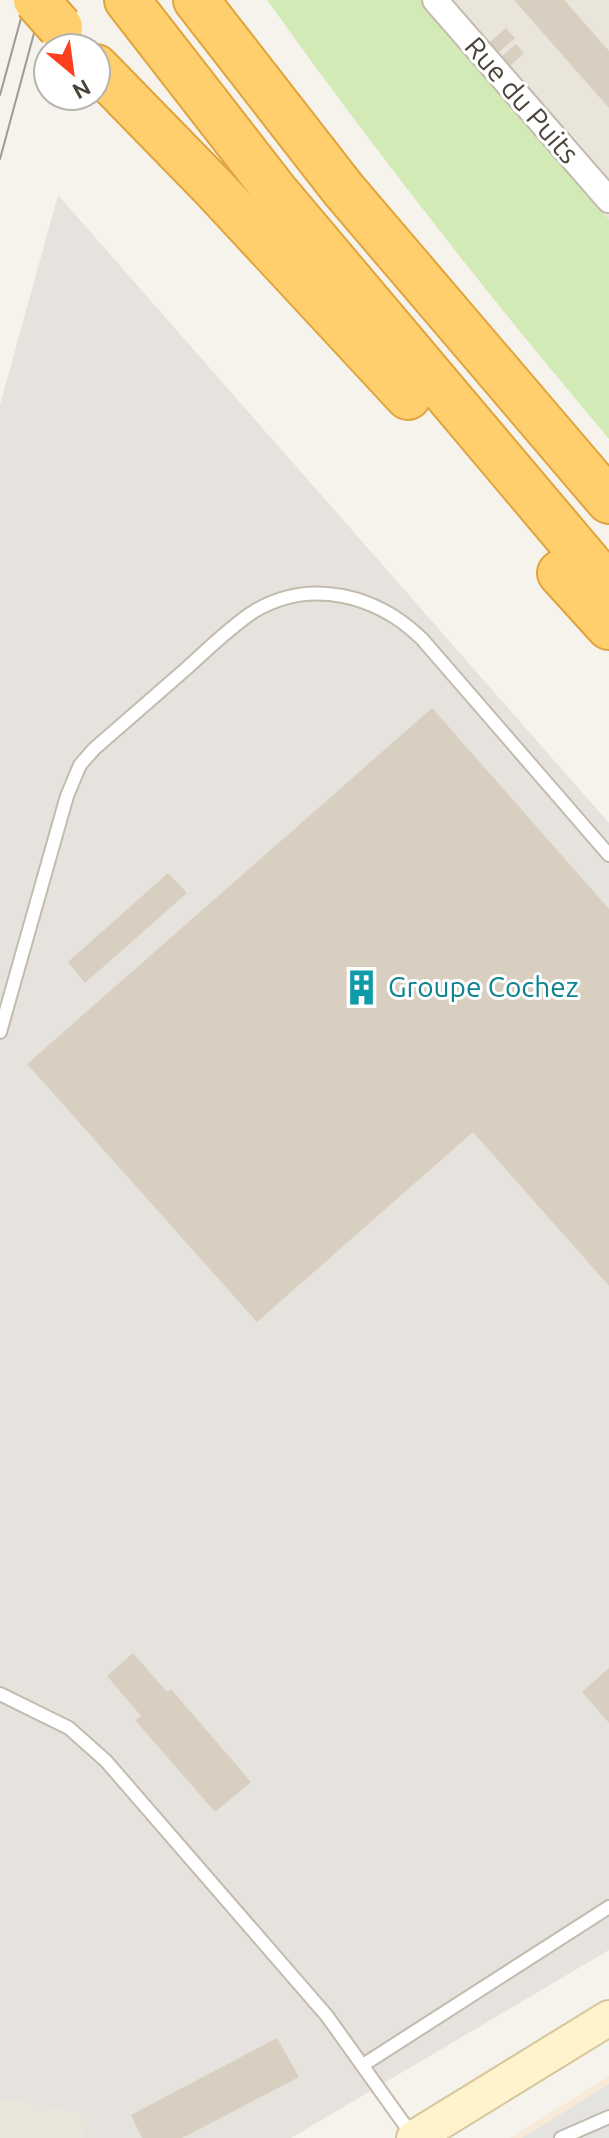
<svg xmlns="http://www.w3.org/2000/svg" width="609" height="2138" font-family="Ubuntu,sans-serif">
<rect width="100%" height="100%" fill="#f6f3ec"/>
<path fill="#eae5da" d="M421,0H609V220Z
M0,2099L86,2115L84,2138H0Z"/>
<path fill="#f7ead8" d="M609,2076V2138H510Z"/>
<path fill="#e6e2dd" d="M58,195L609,823V1950L291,2138H84L86,2115L0,2099V405Z"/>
<path fill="#d2eab5" d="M267,0H421L609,220V439C489,297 375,151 267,0Z"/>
<path fill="#e5e3e0" d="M609,2084V2138H522Z"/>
<path fill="#d8cfc1" d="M514,0H564L609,51V108Z
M506,28L515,38L498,53L489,43Z
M516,44L524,53L510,66L501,57Z
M432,708L609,909V1286L473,1132L257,1322L27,1064Z
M168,873L187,893L85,983L68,962Z
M133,1653L167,1692L171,1689L251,1782L215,1812L135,1720L141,1716L107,1676Z
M609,1668V1723L582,1692Z
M277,2038L299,2077L182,2138H142L131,2115Z"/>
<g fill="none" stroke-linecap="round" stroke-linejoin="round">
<defs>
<path id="lane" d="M0,1032L67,796L80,765L94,749C125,722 156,695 187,668C208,649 229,628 253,612C310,577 377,595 422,639L609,855
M0,1694L69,1728L106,1761L327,2016L412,2135
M363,2065L609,1907
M561,2138L609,2117"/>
<path id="street" d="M435,0L609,200"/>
<path id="secondary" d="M414,2138L609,2018"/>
<path id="highway" d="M127,0L276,192L609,587
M196,0L343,189L609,501
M96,67L214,188L408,397
M560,573L609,627"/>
</defs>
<use href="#lane" stroke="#c2bbae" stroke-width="16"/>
<use href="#street" stroke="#c2bbae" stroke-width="28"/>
<use href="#secondary" stroke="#d6c79b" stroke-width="38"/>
<use href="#highway" stroke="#e0a43c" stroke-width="48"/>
<use href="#lane" stroke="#fff" stroke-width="12"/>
<use href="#street" stroke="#fff" stroke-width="24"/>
<use href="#secondary" stroke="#fff3cd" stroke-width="34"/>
<use href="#highway" stroke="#ffcf6e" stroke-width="44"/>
<path stroke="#9a9a9a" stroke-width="2" d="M0,95L26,0
M0,159L43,0"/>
<defs>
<path id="highway-bridge" d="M36,0L60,27"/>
</defs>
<use href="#highway-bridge" stroke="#e0a43c" stroke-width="48" stroke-linecap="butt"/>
<use href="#highway-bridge" stroke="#ffcf6e" stroke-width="44"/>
</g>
<defs>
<symbol id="building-bare" viewBox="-9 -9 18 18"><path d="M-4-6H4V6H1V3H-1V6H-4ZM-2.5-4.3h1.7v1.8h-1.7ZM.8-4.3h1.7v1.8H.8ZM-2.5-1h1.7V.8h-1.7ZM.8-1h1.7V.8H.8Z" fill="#0f9aa8" stroke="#fff" stroke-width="2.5" paint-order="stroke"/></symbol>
</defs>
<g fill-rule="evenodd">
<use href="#building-bare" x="336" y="962" width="51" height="51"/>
</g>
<g text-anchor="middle" stroke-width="6" stroke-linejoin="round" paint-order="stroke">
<g font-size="28" fill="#4b4439" stroke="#fff">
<text transform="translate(522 100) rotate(49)" y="10">Rue du Puits</text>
</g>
<g font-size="28" fill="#0d838f" stroke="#fff" text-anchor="start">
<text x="388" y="997">Groupe Cochez</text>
</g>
</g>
<g transform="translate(72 72) rotate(151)"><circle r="38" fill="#ffffff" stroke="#b7b4b0" stroke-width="2"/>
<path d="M0-6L14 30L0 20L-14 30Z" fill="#fc3f1d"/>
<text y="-12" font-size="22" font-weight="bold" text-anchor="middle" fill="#4b4439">N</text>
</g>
</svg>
